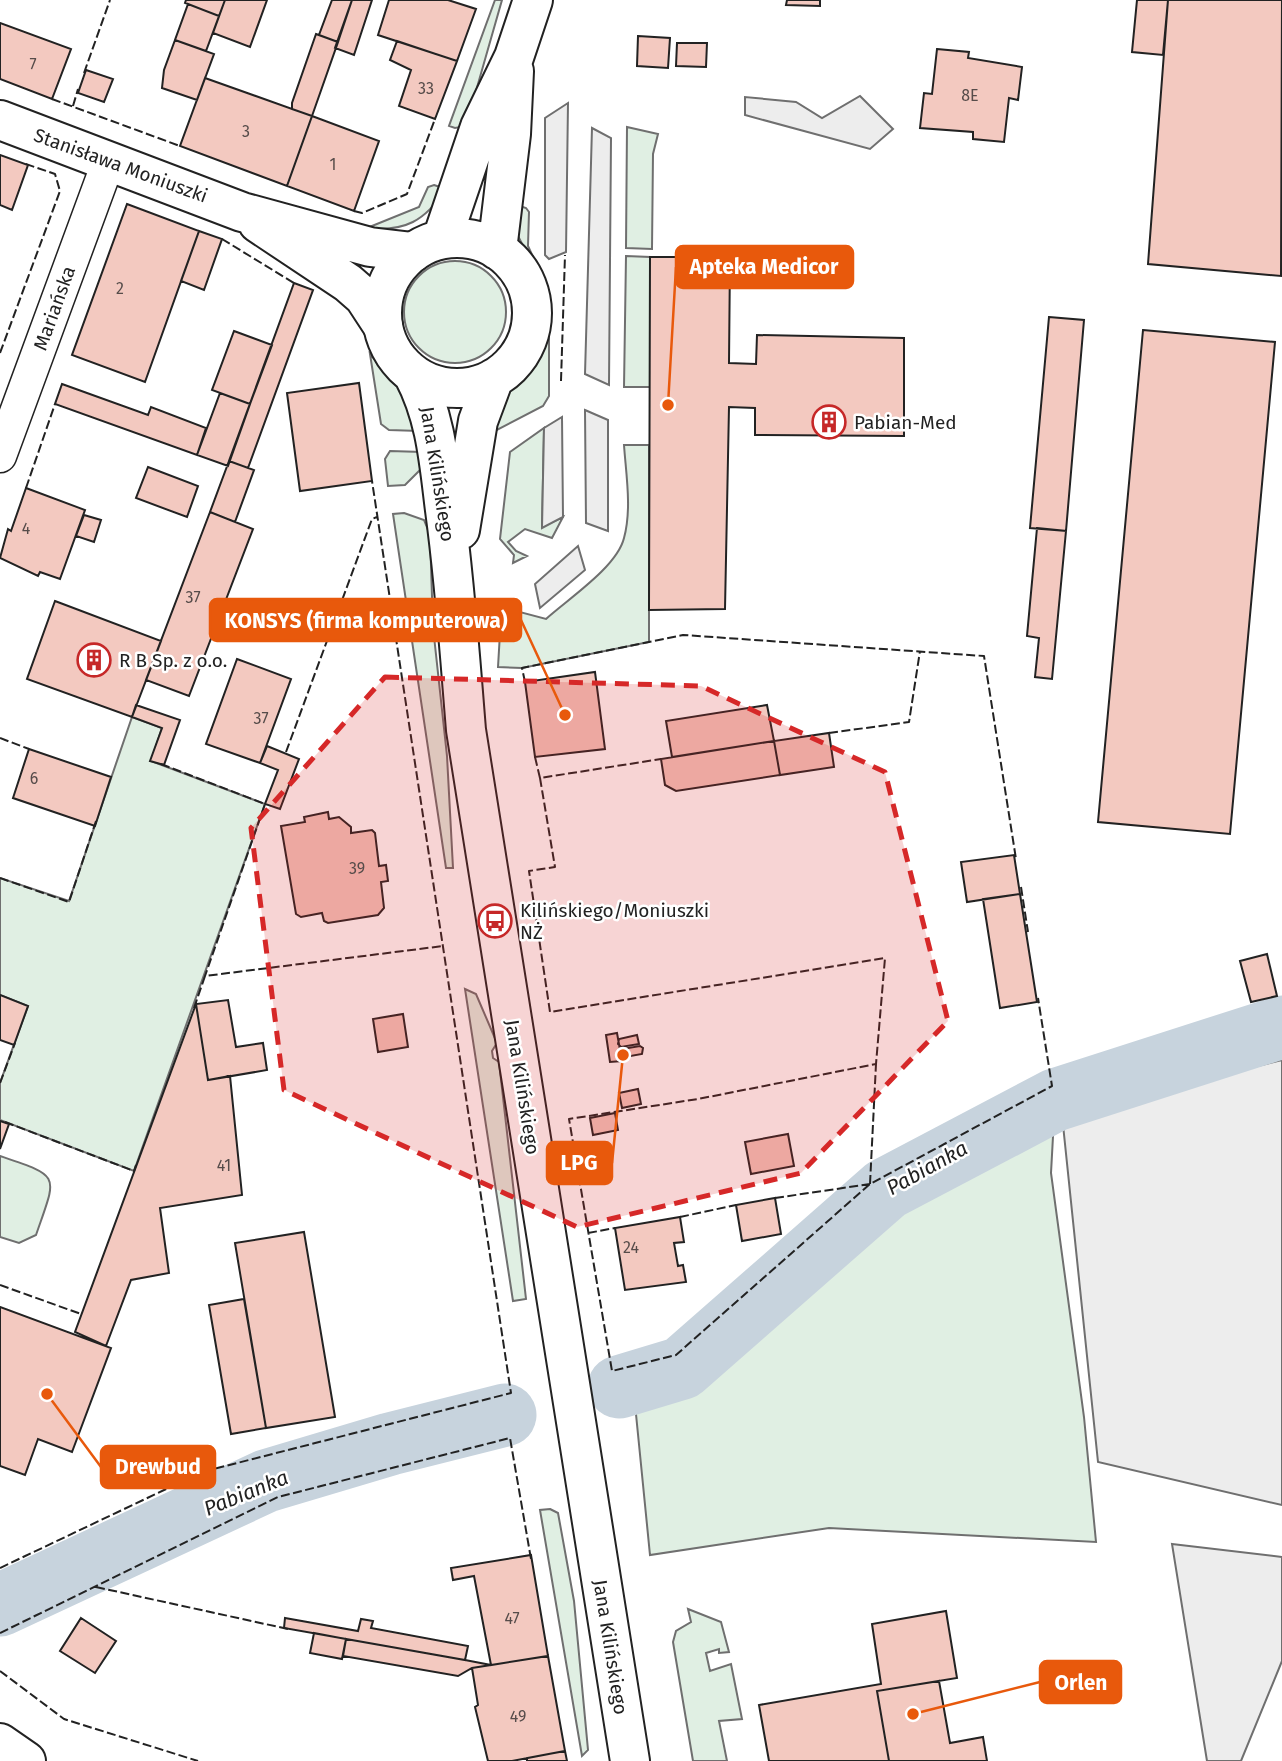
<svg xmlns="http://www.w3.org/2000/svg" width="1282" height="1761" font-family="'Fira Sans',sans-serif">
<rect width="100%" height="100%" fill="#fff"/>
<path fill="#e0efe3" stroke="#6f6f6f" stroke-width="2" d="M495,0H502L466,126L455,128L449,126Z
M627,127L658,134L653,154L652,249L626,248Z
M434,185L446,189C425,221 405,232 367,228L419,207L428,187Z
M514,204L526,208L529,212L528,246L549,291V396L543,406L495,431L500,400L537,360L548,317L545,288L518,236Z
M626,256L650,257V387H624Z
M404 312a51 51 0 1 1 102 0a51 51 0 1 1-102 0Z
M370,354L400,389L419,431L389,430L381,424Z
M544,428L542,527L563,517L552,538L525,529L508,542L516,551L527,556L513,563L514,555L500,539L510,452Z
M624,445H649V642L522,668L498,667L500,633L520,612L546,619C568,599 617,567 624,538C632,509 626,474 624,445Z
M390,451L422,452L421,469L405,485L388,486L385,459Z
M404,513L424,520L430,535L433,627L447,756L453,868H446L393,514Z
M132,717L162,728L151,761L265,804L134,1171L0,1120V1083L28,1006L0,995V878L69,901Z
M465,989L476,994L497,1043L492,1051L493,1058L499,1062L526,1299L513,1301Z
M1055,1100L1051,1173L1084,1417L1096,1542L829,1528L650,1555L633,1384L682,1368L886,1189Z
M0,1156C62,1177 57,1174 36,1235L19,1243L0,1237Z
M550,1509L558,1513L574,1601L588,1750L582,1756L540,1510Z
M688,1609L721,1622L729,1652L719,1653V1649L706,1653L710,1671L731,1664L742,1719L719,1721L727,1761H693L673,1642L676,1631L691,1622Z"/>
<path fill="#ededed" stroke="#6f6f6f" stroke-width="2" d="M860,96L893,129L870,149L745,115V97L796,102L822,118Z
M568,103L566,252L549,259L545,255V118Z
M592,128L611,138L609,385L585,374Z
M585,410L608,420V531L586,523Z
M562,417L563,517L542,528L544,428Z
M578,546L585,570L540,608L535,584Z
M1282,1060V1505L1098,1462L1062,1115Z
M1172,1544L1282,1557V1661L1241,1761H1207Z"/>
<g fill="none" stroke-linecap="round" stroke-linejoin="round">
<path stroke="#c7d3dd" stroke-width="63" d="M619,1387L682,1368L886,1189L1055,1100L1282,1027
M0,1605L266,1481L390,1444L505,1415"/>
</g>
<path fill="#f3c9c0" stroke="#222" stroke-width="2" d="M186,0H225L219,16L185,3Z
M225,0H267L250,47L213,33Z
M332,0H352L338,42L319,35Z
M352,0H372L354,55L335,48Z
M389,0H448L476,9L457,61L378,35Z
M787,0H820V6L786,5Z
M1137,0H1168L1163,55L1132,52Z
M1168,0H1282L1281,276L1148,264Z
M188,4L219,16L206,51L175,40Z
M0,23L71,49L52,99L0,79Z
M316,34L338,42L312,116L292,109V103Z
M638,36L670,38L668,68L637,66Z
M175,40L214,54L197,100L162,88L164,70Z
M397,41L457,61L435,119L399,106L411,70L390,60Z
M677,43H707L706,67L676,66Z
M937,49L969,52L968,58L1022,67L1018,100L1009,98L1004,142L973,139V132L920,128L924,93L932,94Z
M86,70L113,79L104,102L78,93Z
M205,78L312,116L287,186L180,146Z
M312,116L379,141L354,211L287,186Z
M0,155L28,165L12,210L0,205Z
M127,204L199,231L145,382L72,355Z
M199,231L222,239L204,290L181,281Z
M650,257H730L729,363L756,364L757,335L904,338V436L755,435V408L729,407L725,609L649,610Z
M294,283L313,290L248,468L229,461Z
M1049,317L1084,320L1066,531L1030,528Z
M1143,330L1275,342L1230,834L1098,822Z
M234,331L272,345L250,404L212,390Z
M359,383L372,481L300,491L287,393Z
M62,384L148,415L151,407L206,428L197,455L55,404Z
M220,393L250,404L228,466L197,455Z
M229,461L254,470L235,522L210,512Z
M148,467L198,486L187,517L136,498Z
M26,488L85,510L60,579L40,572L38,576L0,558L8,529L11,531Z
M210,512L253,529L189,696L146,680Z
M84,515L101,520L94,542L76,536Z
M1037,528L1066,531L1052,679L1035,677L1039,638L1027,636Z
M55,601L161,641L132,717L27,679Z
M237,659L291,679L260,763L206,744Z
M595,672L605,749L535,757L525,682Z
M136,705L180,720L164,765L150,761L162,728L132,717Z
M767,705L774,741L672,757L666,721Z
M829,733L834,767L780,775L774,741Z
M774,741L780,775L676,791L665,785L661,759Z
M267,746L299,759L280,809L265,804L278,770L260,763Z
M29,749L111,777L95,826L13,798Z
M328,812L329,819L339,817L351,827V833L372,830L375,833L379,866L386,865L388,881L381,882L384,908L378,915L328,923L324,921L322,913L301,917L296,914L281,826L305,822L304,817Z
M1014,855L1020,894L967,902L961,862Z
M1020,894L1037,1002L1000,1008L983,899Z
M1267,954L1277,996L1251,1002L1240,961Z
M0,995L28,1006L14,1045L0,1040Z
M228,1000L236,1047L263,1043L267,1070L208,1080L196,1004Z
M196,1004L208,1080L230,1076L242,1195L160,1208L169,1273L131,1280L106,1346L75,1332Z
M403,1014L408,1047L378,1052L373,1019Z
M617,1033L622,1061L610,1062L606,1035Z
M637,1035L639,1044L621,1047L618,1044L619,1039Z
M640,1046L643,1048L642,1054L625,1057L621,1054L622,1049Z
M638,1089L641,1104L622,1108L619,1093Z
M615,1113L618,1130L593,1135L590,1118Z
M0,1121L9,1124L0,1149Z
M788,1134L794,1166L751,1174L745,1142Z
M775,1198L781,1234L742,1241L736,1205Z
M680,1217L684,1242L674,1243L678,1266L683,1265L686,1282L625,1290L615,1228Z
M304,1232L335,1417L266,1428L235,1243Z
M244,1299L266,1428L231,1434L209,1305Z
M0,1307L111,1348L72,1452L38,1439L25,1475L0,1466Z
M531,1555L548,1656L491,1665L474,1576L453,1580L451,1568Z
M946,1611L957,1678L877,1691L889,1761H769L759,1705L881,1684L872,1624Z
M81,1618L116,1641L95,1673L60,1651Z
M285,1618L358,1631L361,1619L373,1621L371,1628L468,1646L465,1660L284,1628Z
M314,1633L346,1639L342,1659L310,1653Z
M346,1639L465,1660L491,1665L472,1668L458,1676L343,1656Z
M548,1656L565,1751L512,1761H488L475,1707L478,1705L472,1668Z
M939,1681L950,1743L983,1737L987,1761H889L877,1691Z
M565,1751L567,1761H527V1758Z"/>
<g fill="none" stroke-linecap="round" stroke-linejoin="round">
<defs>
<path id="minor" d="M0,456L109,160"/>
<path id="tertiary" d="M0,120L242,212L370,247L413,252
M258,223L348,283L364,297L383,326
M0,1743L26,1761"/>
<path id="secondary" d="M382 313a75 75 0 1 1 150 0a75 75 0 1 1-150 0Z
M442,239L480,127L514,57L533,0
M497,250L511,134L514,71
M413,374C436,417 439,462 445,510C455,583 460,657 466,730L630,1761
M460,530L478,421L494,378"/>
</defs>
<use href="#minor" stroke="#222" stroke-width="35"/>
<use href="#tertiary" stroke="#222" stroke-width="42"/>
<use href="#secondary" stroke="#222" stroke-width="42"/>
<use href="#minor" stroke="#fff" stroke-width="32"/>
<use href="#tertiary" stroke="#fff" stroke-width="38"/>
<use href="#secondary" stroke="#fff" stroke-width="38"/>
<path stroke="#222" stroke-width="2" stroke-dasharray="9 3.5" stroke-linecap="butt" d="M84,73L110,0
M52,99L180,146
M73,106L78,89
M354,211L362,213L407,194L435,119
M222,239L294,283
M0,353L60,191L55,174L23,163
M561,381L565,255
M26,488L55,404
M525,682L522,668L683,635L984,656L1016,859
M829,733L909,722L920,651
M0,738L29,749
M286,752L372,519L377,517
M535,757L540,778L661,759
M161,764L265,804L205,976
M540,778L555,867L529,871L550,1012L885,958L876,1064L698,1099L569,1119L612,1371L676,1355L870,1184L1052,1086L1038,998
M0,878L69,902L96,821
M1021,887L1028,932
M194,1008L205,976L443,946
M0,1083L15,1043
M5,1122L134,1171L136,1165
M870,1184L876,1064
M775,1198L870,1184
M680,1217L736,1205
M588,1233L615,1228
M0,1285L81,1314
M0,1568L202,1472L511,1393L372,481
M96,1587L288,1629
M0,1633L278,1497L510,1438L531,1559
M0,1671L64,1719L198,1761"/>
</g>
<path fill="#d62828" fill-opacity="0.2" stroke="#d62828" stroke-width="5" stroke-dasharray="14 9" stroke-linejoin="round" d="M385,677L701,686L885,772L948,1021L801,1173L577,1227L284,1090L251,828Z"/>
<defs>
<symbol id="building-ring" viewBox="-11 -11 22 22"><circle r="9.5" fill="#fff" stroke="#c62828" stroke-width="1.5"/><path d="M-4-6H4V6H1V3H-1V6H-4ZM-2.5-4.3h1.7v1.8h-1.7ZM.8-4.3h1.7v1.8H.8ZM-2.5-1h1.7V.8h-1.7ZM.8-1h1.7V.8H.8Z" fill="#c62828"/></symbol>
<symbol id="bus-ring" viewBox="-11 -11 22 22"><circle r="9.5" fill="#fff" stroke="#c62828" stroke-width="1.5"/><path d="M-5-6H5V4H4V6H2V4H-2V6H-4V4H-5ZM-3.5-4V0h7V-4ZM-3.5 1.2v1.5H-2V1.2ZM2 1.2v1.5H3.5V1.2Z" fill="#c62828"/></symbol>
</defs>
<g fill-rule="evenodd">
<use href="#building-ring" x="810" y="403" width="38" height="38"/>
<use href="#building-ring" x="75" y="641" width="38" height="38"/>
<use href="#bus-ring" x="476" y="902" width="38" height="38"/>
</g>
<g text-anchor="middle" stroke-width="5" stroke-linejoin="round" paint-order="stroke">
<g font-size="16" fill="#564c4a">
<text x="33" y="70">7</text>
<text x="426" y="94">33</text>
<text x="970" y="101">8E</text>
<text x="246" y="137">3</text>
<text x="333" y="170">1</text>
<text x="120" y="294">2</text>
<text x="26" y="534">4</text>
<text x="193" y="603">37</text>
<text x="261" y="724">37</text>
<text x="34" y="784">6</text>
<text x="357" y="874">39</text>
<text x="224" y="1171">41</text>
<text x="631" y="1253">24</text>
<text x="512" y="1624">47</text>
<text x="518" y="1722">49</text>
</g>
<g font-size="19" fill="#222" stroke="#fff">
<text transform="translate(121 165) rotate(20)" y="7">Stanisława Moniuszki</text>
<text transform="translate(54 308) rotate(-70)" y="7">Mariańska</text>
<text transform="translate(438 474) rotate(81)" y="7">Jana Kilińskiego</text>
<text transform="translate(523 1087) rotate(81)" y="7">Jana Kilińskiego</text>
<text transform="translate(611 1647) rotate(81)" y="7">Jana Kilińskiego</text>
</g>
<g font-size="19" fill="#222" stroke="#fff" text-anchor="start">
<text x="854" y="429">Pabian-Med</text>
<text x="119" y="667">R B Sp. z o.o.</text>
<text x="520" y="917">Kilińskiego/Moniuszki<tspan x="520" dy="22">NŻ</tspan></text>
</g>
<g font-size="21" font-style="italic" fill="#222" stroke="#fff">
<text transform="translate(927 1168) rotate(-29)" y="7">Pabianka</text>
<text transform="translate(246 1493) rotate(-22)" y="7">Pabianka</text>
</g>
</g>
<path fill="none" stroke="#e8590c" stroke-width="2.5" d="M668 405L676 267M565 715L521 620M623 1055L612 1163M47 1394L101 1467M913 1714L1040 1682"/>
<g fill="#e8590c" stroke="#fff" stroke-width="2.5">
<circle cx="668" cy="405" r="7"/>
<circle cx="565" cy="715" r="7"/>
<circle cx="623" cy="1055" r="7"/>
<circle cx="47" cy="1394" r="7"/>
<circle cx="913" cy="1714" r="7"/>
</g>
<g fill="#e8590c" stroke="#e8590c" stroke-width="2.5">
<rect x="676" y="246" width="177" height="42" rx="7"/>
<rect x="210" y="599" width="311" height="42" rx="7"/>
<rect x="547" y="1142" width="65" height="42" rx="7"/>
<rect x="101" y="1446" width="114" height="42" rx="7"/>
<rect x="1040" y="1661" width="81" height="42" rx="7"/>
</g>
<g font-size="21" text-anchor="middle" font-weight="bold" fill="#fff">
<text x="764" y="274">Apteka Medicor</text>
<text x="366" y="628">KONSYS (firma komputerowa)</text>
<text x="579" y="1170">LPG</text>
<text x="158" y="1474">Drewbud</text>
<text x="1081" y="1690">Orlen</text>
</g>
</svg>
